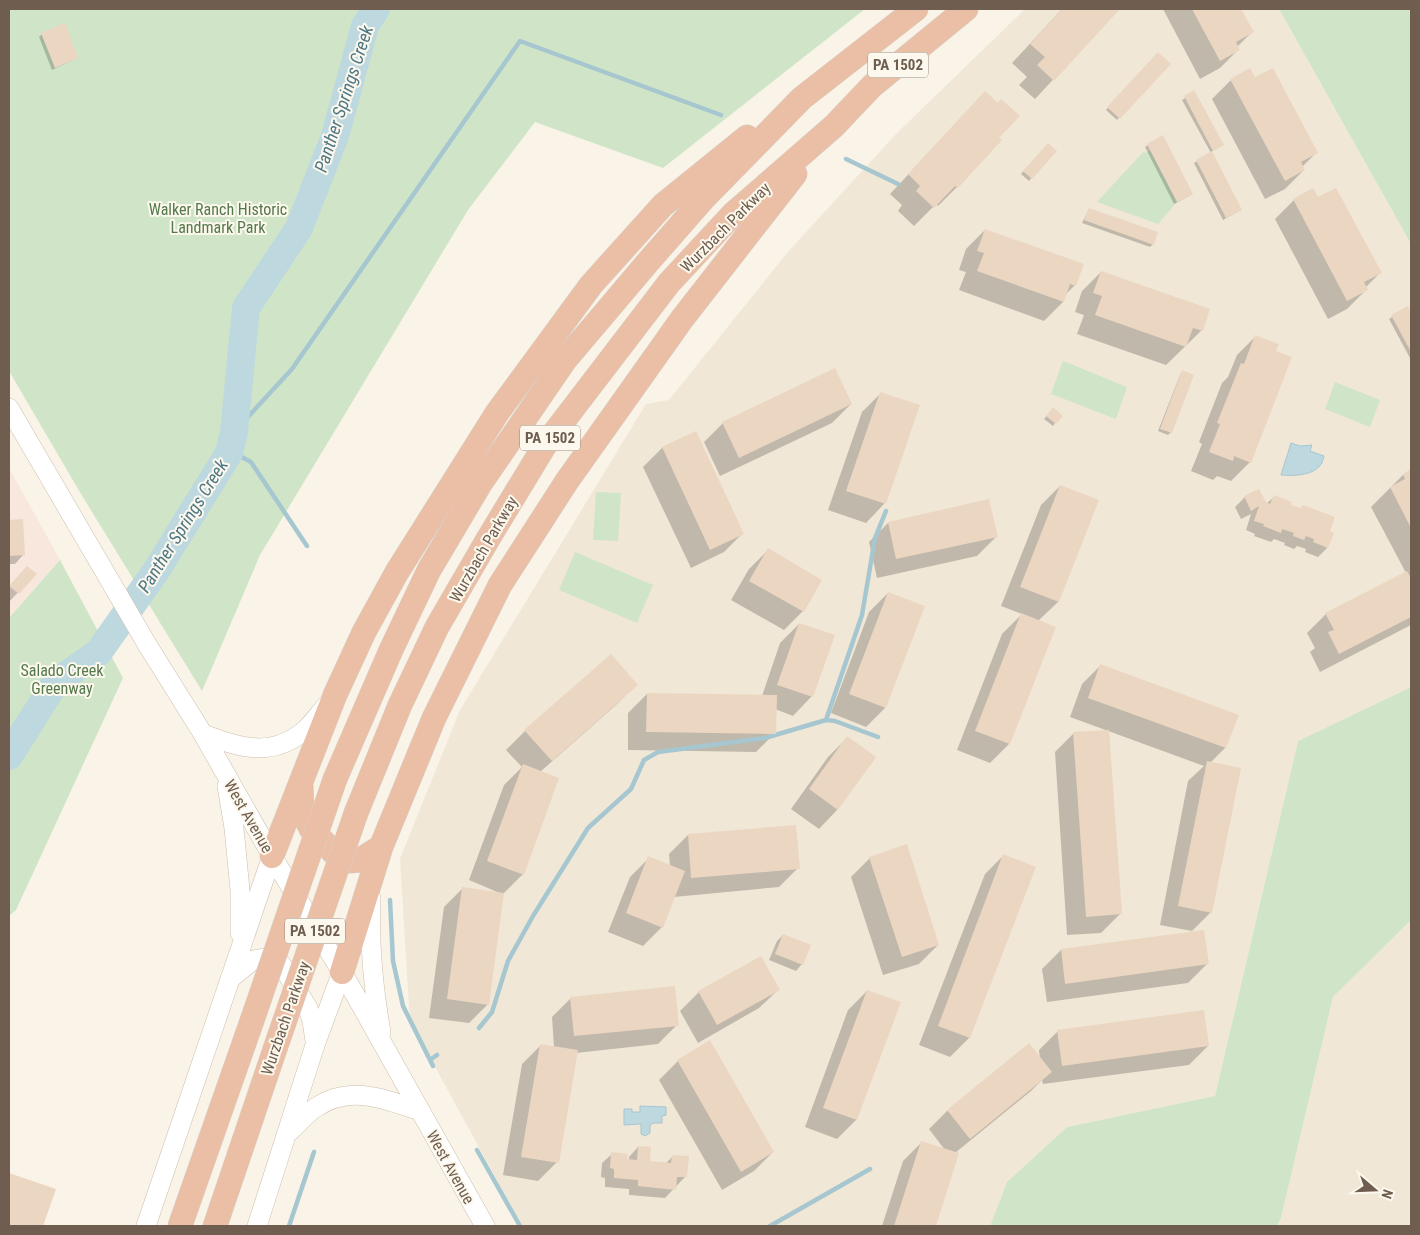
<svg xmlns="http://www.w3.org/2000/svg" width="1420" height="1235" font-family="'Roboto Condensed',sans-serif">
<rect width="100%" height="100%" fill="#f9f4e7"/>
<path fill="#f0e7d6" d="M1025,9H1279L1411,244V687L1298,741L1215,1096L1067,1127L1007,1182L990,1226H522L410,1021L400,859L460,710L646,404L669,400L787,253L895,135Z
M1411,920V1226H1277L1281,1218L1333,997Z"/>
<path fill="#f8e7dc" d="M9,468L60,560L9,618Z"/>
<path fill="#d0e5c7" d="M9,9H865L663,168L535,122L468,210L260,555L202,691L81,494L9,371Z
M1279,9H1411V244Z
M1144,151L1145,153L1150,151L1177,202L1158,224L1097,202Z
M1063,361L1127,387L1116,419L1051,394Z
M1335,382L1380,400L1370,427L1325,409Z
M596,492L621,493L618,541L593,540Z
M575,552L653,585L637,623L559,590Z
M60,560L123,678L16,910L9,916V618Z
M1411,687V920L1333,997L1281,1218L1277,1226H990L1007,1182L1067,1127L1215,1096L1298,741Z"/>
<path fill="#bed8e0" stroke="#a6c6d0" d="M1291,443L1300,446L1312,445L1310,451L1324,456C1323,459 1323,462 1321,464C1314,476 1292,476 1281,475Z
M640,1106L666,1107V1115L662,1116V1123H653L650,1125V1133L645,1136L641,1134V1124L624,1125V1109H632V1112H640Z"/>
<path fill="#0003" d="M1062,9H1119L1035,99L1019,85L1027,77L1012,63Z
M1163,9H1240L1252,32L1237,47L1239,49L1220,68L1200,79Z
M42,34L77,58L52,70L39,37Z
M1158,53L1169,64L1117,120L1106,110Z
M1231,80L1317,152L1302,167L1304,170L1285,189L1265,199L1212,99Z
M1194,92L1223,145L1211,152L1241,210L1223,220L1194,163L1211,153L1182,100Z
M985,93L957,187L938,206L936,204L914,226L898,211L902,205L890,194Z
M1048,144L1055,151L1029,181L1021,174Z
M1148,145L1192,194L1189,196L1174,204L1145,147Z
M1318,199L1380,273L1365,288L1366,290L1347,309L1328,319L1275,219L1294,200Z
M1089,209L1153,244L1150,247L1082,223Z
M985,230L1075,285L1065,295L1063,302L1044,321L959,290L966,272L959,270L966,249Z
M1101,272L1202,330L1166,365L1077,334L1084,315L1075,312L1082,291Z
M1407,308L1411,316V360L1389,319Z
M1256,336L1250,462L1231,481L1217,476L1213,480L1191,471L1202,444L1199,442L1222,383L1228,377L1237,355Z
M1182,372L1171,432L1168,435L1158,431L1180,375Z
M881,393L918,406L884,504L866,523L828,510L862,412Z
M851,404L832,423L720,476L704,442L723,423Z
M1050,412L1055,423L1053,426L1044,419Z
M695,433L743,533L724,552L691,568L643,467L662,448Z
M1411,471V625L1320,672L1310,652L1315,648L1307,633L1326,614L1406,573L1371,507L1403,475Z
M1060,486L1097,501L1058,602L1038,621L1054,628L1009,744L990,763L957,750L1002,634L1022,614L1001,606L1041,505Z
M1245,497L1266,504L1274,497L1290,505L1328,532L1327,548L1318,557L1305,552L1306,549L1297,546L1294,549L1284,545L1285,543L1274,539L1271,542L1254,536L1255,534L1246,530L1251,514L1241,519L1235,507Z
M22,520L24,554L15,564H9V521Z
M888,523L996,537L977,556L877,578L869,542Z
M768,550L820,580L803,611L784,630L731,600L749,569Z
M21,573L35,574L9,602V588Z
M888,593L885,708L866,727L831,713L869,612Z
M799,624L833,636L811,697L793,716L775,709V733L756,752L628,750V713L647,694L762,696L780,643Z
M1101,665L1237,715L1225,748L1210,763L1211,912L1192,931L1160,925L1188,781L1204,766L1070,717L1082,684Z
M636,685L617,704L540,772L523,874L503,894L488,1004L469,1023L429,1018L444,907L463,888L502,894L469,880L504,785L522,767L506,750L525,731Z
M1074,733L1120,914L1101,933L1067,935L1055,752Z
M847,738L875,758L837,810L819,829L791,809L828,757Z
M688,835L798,868L779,887L674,897L662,927L643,946L608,932L630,877L649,858L670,866L669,854Z
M1004,855L969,1038L950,1057L919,1045L985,874Z
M870,858L938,945L919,964L883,975L851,877Z
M783,935L802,964L796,971L769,960L777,941Z
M1061,950L1207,964L1188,983L1047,1002L1042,969Z
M778,990L759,1008L698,1043L680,1011L699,992Z
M867,991L900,1003L856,1120L837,1139L805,1127L848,1010Z
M571,998L677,1025L658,1044L576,1053L557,1162L538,1181L503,1175L522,1064L541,1045L554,1047L552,1017Z
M1058,1031L1208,1046L1189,1065L1043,1084L1042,1080L1031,1091L955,1153L958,1154L935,1226H882L903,1161L922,1142L945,1150L929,1129L947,1111L1040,1059L1039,1050Z
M678,1061L773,1152L754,1171L722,1190L659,1080Z
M638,1147L648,1162L666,1163L673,1156L685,1177L665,1198L629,1195V1189L605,1187V1178L601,1177L602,1163L612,1154L629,1161V1157Z
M9,1174L55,1190L42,1226H9Z"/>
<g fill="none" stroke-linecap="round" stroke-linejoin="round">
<path stroke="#a6c6d0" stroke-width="4.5" d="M846,159L898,184
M234,432L292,369L520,41L721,115
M230,451L251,462L307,546
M826,720L835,721L878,737
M390,900L393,961L403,1006L433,1066
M479,1028L492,1012L508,961L533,916L588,828L631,789L644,760L658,752L765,738L826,720L862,615L875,538L886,511
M430,1060L437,1055
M477,1150L520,1226
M289,1226L314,1152
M770,1226L870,1169"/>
<path stroke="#bed8e0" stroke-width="28" d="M9,756L55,683L98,653L156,571L229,453L234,432L246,308L299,228L335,136L365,26L376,9"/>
</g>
<path fill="#ebd6c2" d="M1062,9H1120L1054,81L1037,65L1045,57L1030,44Z
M1192,9H1241L1254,32L1236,42L1240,50L1220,61Z
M65,23L78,58L55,68L41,33Z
M1158,52L1171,64L1120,119L1107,107Z
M1250,68L1255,77L1273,68L1318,153L1301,162L1305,170L1285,181L1230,79Z
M1194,90L1224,145L1213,151L1184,96Z
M985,91L998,103L1001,99L1020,116L999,138L1002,140L958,188L955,186L934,208L916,191L920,186L908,174Z
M1163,135L1193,194L1177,202L1147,144Z
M1048,143L1057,151L1032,179L1023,171Z
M1212,151L1242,210L1226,218L1196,160Z
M1313,188L1318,197L1336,188L1382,273L1364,282L1368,290L1347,301L1293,199Z
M1089,208L1158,232L1154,245L1084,220Z
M985,229L1084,264L1076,286L1070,284L1064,302L977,271L984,253L977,251Z
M1101,271L1210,309L1203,331L1193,328L1186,347L1095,315L1102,296L1093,293Z
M1408,306L1411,313V352L1391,315Z
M1255,335L1279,344L1276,351L1292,357L1251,463L1234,456L1233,461L1209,452L1220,424L1217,423L1241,363L1244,364Z
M835,368L852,404L739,458L722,422Z
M1182,370L1194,375L1172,433L1160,429Z
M880,392L920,405L886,504L846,491Z
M1053,407L1063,416L1056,424L1046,416Z
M696,431L744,534L710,550L662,447Z
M1411,469V528L1390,487L1405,479L1403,474Z
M1060,485L1099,500L1059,602L1020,587Z
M1259,489L1266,502L1270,504L1274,495L1292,502L1291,505L1301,508L1303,505L1335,517L1330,531L1334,533L1328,548L1313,542L1314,539L1306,536L1304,540L1293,536L1294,533L1282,529L1281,533L1263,526L1264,524L1254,521L1259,506L1251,511L1244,496Z
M989,499L998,537L896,559L888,522Z
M23,519L25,555L9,556V520Z
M768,548L822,580L804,612L749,581Z
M27,566L37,574L19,594L9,586Z
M1407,571L1411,578V617L1339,654L1328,632L1334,630L1325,613Z
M888,592L925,606L886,708L849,694Z
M1021,613L1056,627L1010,744L975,731Z
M799,623L835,635L813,697L777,685Z
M611,654L638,685L552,761L524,730Z
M1100,664L1239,715L1226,748L1088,698Z
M647,693L777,695L776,734L646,732Z
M1109,730L1122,914L1086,917L1073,732Z
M847,736L876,757L838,810L809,789Z
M1207,761L1241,768L1212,913L1178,906Z
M523,764L559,778L524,875L487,861Z
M796,825L800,869L691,878L688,834Z
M907,844L939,945L902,957L869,857Z
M1003,854L1036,867L970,1038L938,1026Z
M648,856L685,871L663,928L626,913Z
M462,887L504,893L489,1005L447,999Z
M1204,930L1209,964L1065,984L1061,949Z
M783,934L811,945L803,965L775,954Z
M761,956L780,990L717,1025L698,991Z
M675,986L679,1026L574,1036L570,997Z
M867,990L901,1002L857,1120L823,1108Z
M1204,1010L1209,1046L1062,1066L1057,1030Z
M710,1040L774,1152L741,1172L677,1060Z
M1029,1043L1052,1072L970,1139L947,1110Z
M540,1044L578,1050L559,1163L521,1157Z
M921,1141L959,1153L936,1226H894Z
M638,1146L651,1147L650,1161L671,1163L672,1155L689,1156L687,1177H677L676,1190L638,1186V1180L614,1178V1169L610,1168L611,1152L628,1154L627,1159L637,1160Z
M9,1173L56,1189L43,1226H9Z"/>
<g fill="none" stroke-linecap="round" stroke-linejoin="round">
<defs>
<path id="secondary" d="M9,408L148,646L203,734L272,856L353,991L485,1226
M203,734C239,747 271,759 305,730C313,723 320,712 328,704
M227,786L234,828L240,890V933
M371,898C369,943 373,987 381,1032
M230,979L253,960L266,958L281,964L308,1008L312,1021L315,1041
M289,1132C298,1124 306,1114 315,1108C350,1084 384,1099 420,1111
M146,1226L272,856
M257,1226L315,1045L342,972"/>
<path id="motorway" d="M335,779L391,650L429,570L480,484L565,360L648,262L704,198L802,98L916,9
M301,784L302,811L311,829L339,858L351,861L360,860L381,847
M356,813L400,705L437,627L488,539L545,445L669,283L733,214L834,126L872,86L966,9
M272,856L335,695L364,632L397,572L497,413L591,285L663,205L747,137
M342,972L381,847L434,718L500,585L567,481L682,319L795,174
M180,1226L255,1012
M215,1226L275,1049"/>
</defs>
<use href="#secondary" stroke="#ccbead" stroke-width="20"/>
<use href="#motorway" stroke="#d7d2ce" stroke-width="25"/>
<use href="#secondary" stroke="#fff" stroke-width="19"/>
<use href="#motorway" stroke="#ebbfa6" stroke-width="24"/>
<defs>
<path id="motorway-bridge" d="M255,1012L335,779
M275,1049L356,813"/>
</defs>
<use href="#motorway-bridge" stroke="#d7d2ce" stroke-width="25" stroke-linecap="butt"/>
<use href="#motorway-bridge" stroke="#ebbfa6" stroke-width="24"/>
</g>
<g text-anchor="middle" stroke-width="4" stroke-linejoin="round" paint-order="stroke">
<g fill="#fcf8ed" stroke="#998c7e" stroke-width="1">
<rect x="868" y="52.5" width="60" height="25" rx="4"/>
<rect x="520" y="425.5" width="60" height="25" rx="4"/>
<rect x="285" y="918.5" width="60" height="25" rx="4"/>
</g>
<g font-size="15" font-weight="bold" fill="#6f5e4f">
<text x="898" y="70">PA 1502</text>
<text x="550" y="443">PA 1502</text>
<text x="315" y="936">PA 1502</text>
</g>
<g font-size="16" fill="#54794c" stroke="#fcf8ed">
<text x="218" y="215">Walker Ranch Historic<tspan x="218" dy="18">Landmark Park</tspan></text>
<text x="62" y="676">Salado Creek<tspan x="62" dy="18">Greenway</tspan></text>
</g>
<g font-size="16" fill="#6f5e4f" stroke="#fcf8ed">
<text transform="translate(725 227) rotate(-45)" y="6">Wurzbach Parkway</text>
<text transform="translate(483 549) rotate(-60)" y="6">Wurzbach Parkway</text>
<text transform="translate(249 816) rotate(60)" y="6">West Avenue</text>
<text transform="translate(285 1018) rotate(-71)" y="6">Wurzbach Parkway</text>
<text transform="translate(451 1167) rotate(61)" y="6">West Avenue</text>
</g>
<g font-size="18" font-style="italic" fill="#4f7886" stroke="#fcf8ed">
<text transform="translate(344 99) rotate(-72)" y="6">Panther Springs Creek</text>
<text transform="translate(183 526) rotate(-58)" y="6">Panther Springs Creek</text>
</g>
</g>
<rect width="1420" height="1235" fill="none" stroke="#6f5e4f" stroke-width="20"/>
<g transform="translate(1375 1190) rotate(109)" stroke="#fcf8ed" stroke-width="4" paint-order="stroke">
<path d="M0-4L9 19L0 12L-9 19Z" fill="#6f5e4f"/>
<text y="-8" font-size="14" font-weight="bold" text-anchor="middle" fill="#6f5e4f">N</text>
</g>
</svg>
